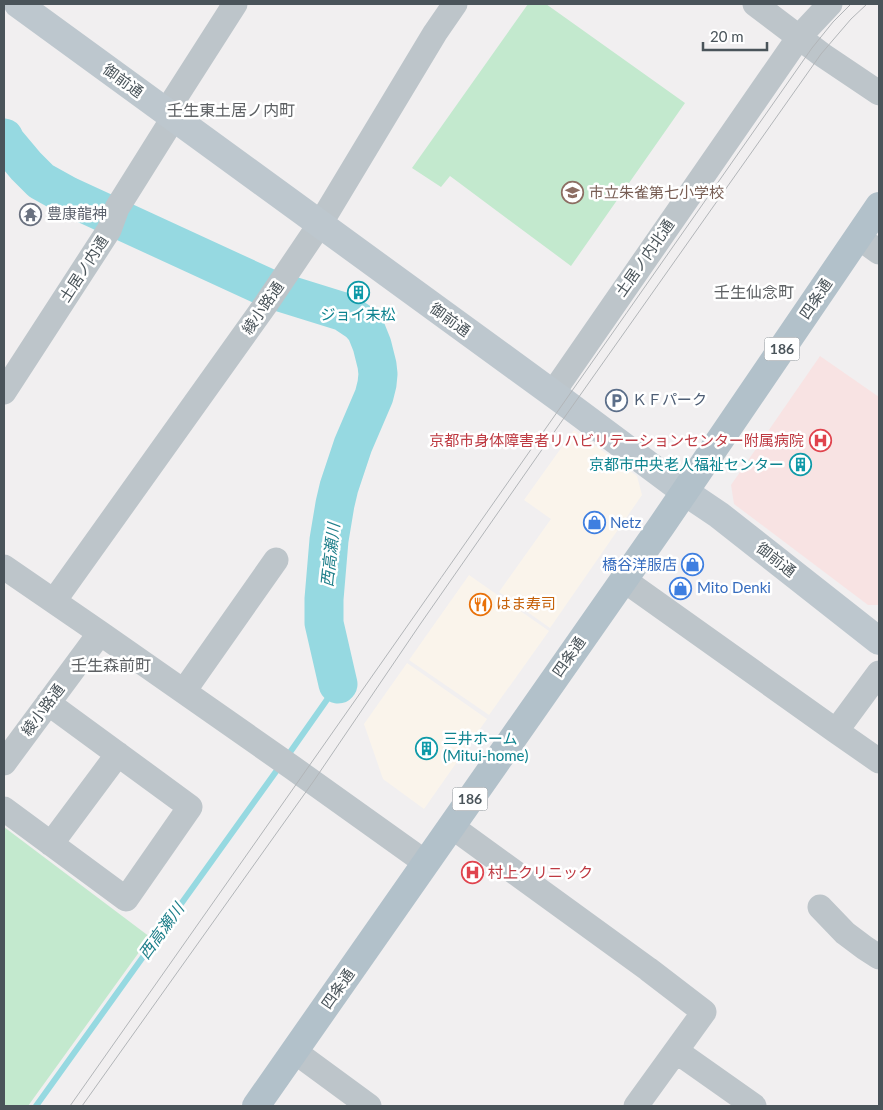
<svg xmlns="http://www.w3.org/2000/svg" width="883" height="1110" font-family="Lato,'Noto Sans JP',sans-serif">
<rect width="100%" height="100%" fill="#f1eff0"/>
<path fill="#faf4eb" d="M574,430L637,476L642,495L550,628L499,592L551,519L524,500Z
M469,575L549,631L489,715L409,660Z
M407,663L487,719L424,809L383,779L364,724Z"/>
<path fill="#f8e3e3" d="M820,356L879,397V603L878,605H868L734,504L731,485Z"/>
<path fill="#c3e9ce" d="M528,4H546L685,103L571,266L450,176L441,187L412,168Z
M4,827L150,937L28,1106H4Z"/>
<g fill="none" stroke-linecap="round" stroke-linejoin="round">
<path stroke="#96d9e1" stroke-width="6" d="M286,758L338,684
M36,1106L280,766"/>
<path stroke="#96d9e1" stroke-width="39" d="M4,138L5,141L26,166L41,181L68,196L270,289L344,312L359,322L366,330L372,345L377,365L378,374L377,384L374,396L353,445L339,487L335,504L329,540L324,599V623L338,684"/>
<path stroke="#bdc5ca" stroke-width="25" d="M755,4L821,54L879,93
M166,112L235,4
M858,237L879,252
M4,392L109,230L117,208L174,117
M552,394L799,37L830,4
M4,567L100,633L293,768L426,863
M624,580L836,731L879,761
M54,601L266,304L320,224L435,33L455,4
M184,691L276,560
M836,731L879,673
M4,763L100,633
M4,809L126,899L190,807L48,703
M451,826L648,969L704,1012L636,1106
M51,844L118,754
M820,907L845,933L865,948L879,957
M294,1051L369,1106
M676,1051L754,1106"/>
<path stroke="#bdc7ce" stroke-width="28" d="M18,4L563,401L685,492L719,515L879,641"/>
<path stroke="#b2c1ca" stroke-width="28" d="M256,1106L662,525L879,206"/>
<path stroke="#b2b5b8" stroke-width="1" d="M70,1106C318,754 565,401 812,48L833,22L851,4
M82,1106L313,782L421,623L564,418L821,54L851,19L867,4"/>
</g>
<defs>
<symbol id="school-ring" viewBox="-11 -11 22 22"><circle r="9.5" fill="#fff" stroke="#8d6e63" stroke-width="1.5"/><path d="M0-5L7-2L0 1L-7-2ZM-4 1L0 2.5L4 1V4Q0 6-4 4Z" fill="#8d6e63"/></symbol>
<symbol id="temple-ring" viewBox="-11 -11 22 22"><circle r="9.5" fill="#fff" stroke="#6b7280" stroke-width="1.5"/><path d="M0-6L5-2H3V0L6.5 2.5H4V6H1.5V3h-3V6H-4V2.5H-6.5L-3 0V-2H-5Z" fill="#6b7280"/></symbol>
<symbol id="building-ring" viewBox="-11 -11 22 22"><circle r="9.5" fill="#fff" stroke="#0f9aa8" stroke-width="1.5"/><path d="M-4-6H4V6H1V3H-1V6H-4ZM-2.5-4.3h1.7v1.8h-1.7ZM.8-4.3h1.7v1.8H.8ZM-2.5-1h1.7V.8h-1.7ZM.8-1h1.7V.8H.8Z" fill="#0f9aa8"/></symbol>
<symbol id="parking-ring" viewBox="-11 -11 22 22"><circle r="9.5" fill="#fff" stroke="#5c6f8a" stroke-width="1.5"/><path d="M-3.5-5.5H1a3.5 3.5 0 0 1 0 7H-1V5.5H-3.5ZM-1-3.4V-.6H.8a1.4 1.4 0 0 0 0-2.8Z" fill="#5c6f8a"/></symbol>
<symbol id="hospital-ring" viewBox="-11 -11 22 22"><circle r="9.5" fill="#fff" stroke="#e0444e" stroke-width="1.5"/><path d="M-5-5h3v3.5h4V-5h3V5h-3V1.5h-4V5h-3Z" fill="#e0444e"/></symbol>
<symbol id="shop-ring" viewBox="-11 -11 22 22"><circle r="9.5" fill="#fff" stroke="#3f7fe0" stroke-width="1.5"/><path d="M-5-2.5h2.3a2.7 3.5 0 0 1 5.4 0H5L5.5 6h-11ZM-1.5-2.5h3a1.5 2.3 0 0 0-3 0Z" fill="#3f7fe0"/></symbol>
<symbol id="restaurant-ring" viewBox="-11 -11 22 22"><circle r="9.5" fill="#fff" stroke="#e8710a" stroke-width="1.5"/><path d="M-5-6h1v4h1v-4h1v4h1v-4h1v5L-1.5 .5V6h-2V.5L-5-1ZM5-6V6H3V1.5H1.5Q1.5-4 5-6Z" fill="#e8710a"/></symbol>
</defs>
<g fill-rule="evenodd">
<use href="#school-ring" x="560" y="180" width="25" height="25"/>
<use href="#temple-ring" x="18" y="202" width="25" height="25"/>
<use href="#building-ring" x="346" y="280" width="25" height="25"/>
<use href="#parking-ring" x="604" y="388" width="25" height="25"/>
<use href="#hospital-ring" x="808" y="428" width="25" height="25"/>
<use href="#building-ring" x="788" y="452" width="25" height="25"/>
<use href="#shop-ring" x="582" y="510" width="25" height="25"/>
<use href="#shop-ring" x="680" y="552" width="25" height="25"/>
<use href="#shop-ring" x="668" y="576" width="25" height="25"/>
<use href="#restaurant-ring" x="468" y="592" width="25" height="25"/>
<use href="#building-ring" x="414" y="736" width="25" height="25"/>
<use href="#hospital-ring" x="460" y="860" width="25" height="25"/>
</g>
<g text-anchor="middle" stroke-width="5" stroke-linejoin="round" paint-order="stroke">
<g fill="#fff" stroke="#80878c" stroke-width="1">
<rect x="764.5" y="337.5" width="35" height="23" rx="4"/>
<rect x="452.5" y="787.5" width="35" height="23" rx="4"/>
</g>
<g font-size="14" font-weight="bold" fill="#4a545a">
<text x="782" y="354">186</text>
<text x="470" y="804">186</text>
</g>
<g font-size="15" fill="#4a545a" stroke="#fff">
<text transform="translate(123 81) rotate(36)" y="5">御前通</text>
<text transform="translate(645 258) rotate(-55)" y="5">土居ノ内北通</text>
<text transform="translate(84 269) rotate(-57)" y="5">土居ノ内通</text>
<text transform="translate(816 299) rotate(-56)" y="5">四条通</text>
<text transform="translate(263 308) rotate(-55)" y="5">綾小路通</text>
<text transform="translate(450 320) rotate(36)" y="5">御前通</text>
<text transform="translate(776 560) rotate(38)" y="5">御前通</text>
<text transform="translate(569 657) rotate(-55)" y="5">四条通</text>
<text transform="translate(43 710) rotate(-53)" y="5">綾小路通</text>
<text transform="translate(338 989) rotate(-55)" y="5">四条通</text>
</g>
<g font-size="15" fill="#785e54" stroke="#fff" text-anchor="start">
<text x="589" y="198">市立朱雀第七小学校</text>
</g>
<g font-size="15" fill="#5b616d" stroke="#fff" text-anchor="start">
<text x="47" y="219">豊康龍神</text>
</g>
<g font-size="15" fill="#0d838f" stroke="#fff">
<text x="358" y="320">ジョイ未松</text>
<text x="784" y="470" text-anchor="end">京都市中央老人福祉センター</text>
<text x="443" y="744" text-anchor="start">三井ホーム<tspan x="443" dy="17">(Mitui-home)</tspan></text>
</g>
<g font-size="15" fill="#4e5e75" stroke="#fff" text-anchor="start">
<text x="632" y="405">ＫＦパーク</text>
</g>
<g font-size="15" fill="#be3a42" stroke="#fff" text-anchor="end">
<text x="804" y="446">京都市身体障害者リハビリテーションセンター附属病院</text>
<text x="488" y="878" text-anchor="start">村上クリニック</text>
</g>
<g font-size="15" fill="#366cbe" stroke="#fff" text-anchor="start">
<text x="610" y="528">Netz</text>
<text x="677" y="570" text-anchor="end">橋谷洋服店</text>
<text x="697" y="593">Mito Denki</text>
</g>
<g font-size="15" fill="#c56008" stroke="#fff" text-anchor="start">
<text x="496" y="609">はま寿司</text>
</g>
<g font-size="16" fill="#5d6063" stroke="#fff">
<text x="231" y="116">壬生東土居ノ内町</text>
<text x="754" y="298">壬生仙念町</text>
<text x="111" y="671">壬生森前町</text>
</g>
<g font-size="16" font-style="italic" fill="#1e7f8a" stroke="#fff">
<text transform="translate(330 555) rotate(-84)" y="6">西高瀬川</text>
<text transform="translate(161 931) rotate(-54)" y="6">西高瀬川</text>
</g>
</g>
<rect width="883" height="1110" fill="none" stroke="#4a545a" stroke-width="10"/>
<path d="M703 42v8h64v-8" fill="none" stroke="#4a545a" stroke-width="2.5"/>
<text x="710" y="42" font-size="15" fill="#4a545a" stroke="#ffffff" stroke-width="4" paint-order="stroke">20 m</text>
</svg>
